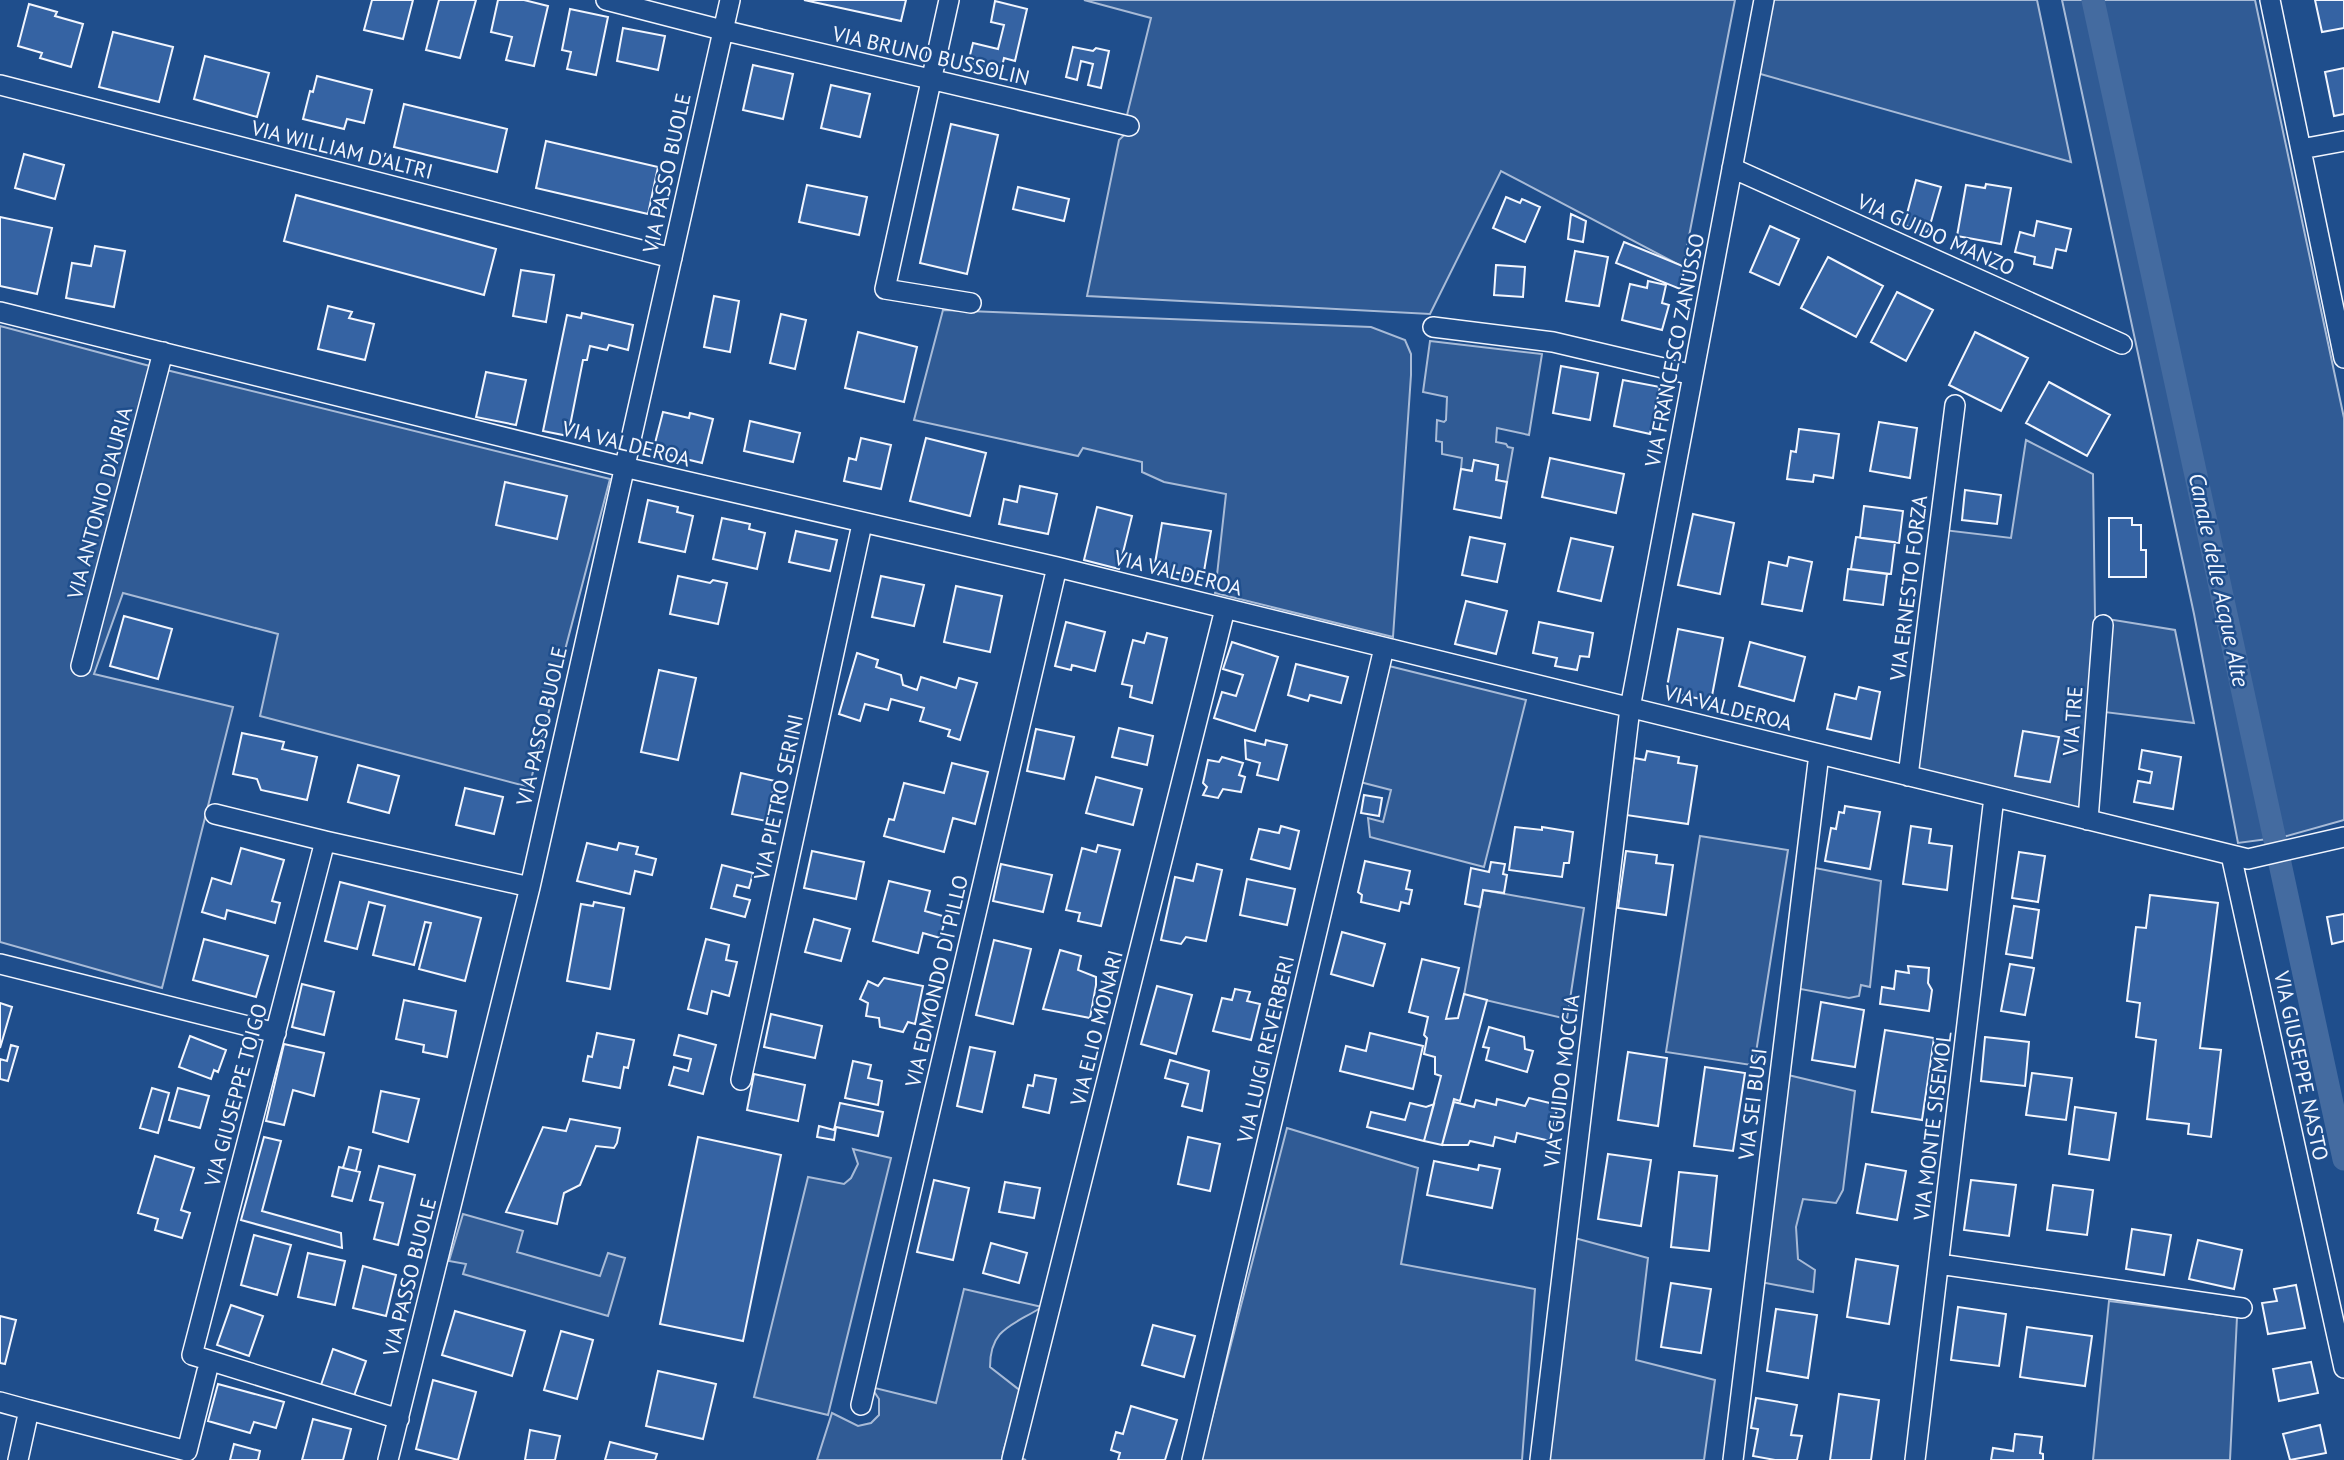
<svg xmlns="http://www.w3.org/2000/svg" width="2344" height="1460" font-family="'PT Sans',sans-serif">
<rect width="100%" height="100%" fill="#1f4e8c"/>
<path fill="#305b95" stroke="#a8bbd7" stroke-width="2" d="M1084,0H1735L1683,267L1501,171L1430,314L1087,296L1119,140L1135,125L1126,119L1151,18Z
M1771,0H2037L2071,162L1757,73Z
M2062,0H2255L2344,418V820L2283,837L2238,843L2194,614Z
M943,310L1371,327L1405,340L1411,354V375L1393,637L1215,593L1226,494L1164,482L1142,472V462L1083,448L1078,456L914,420Z
M0,326L146,365L610,479L529,787L260,716L278,634L123,593L94,674L233,707L162,988L0,942Z
M1430,341L1542,354L1529,435L1497,428L1496,442L1506,444L1508,447L1513,448L1507,482L1496,480L1498,465L1474,461L1472,471L1461,469L1462,458L1442,454V442L1436,441L1437,420L1444,422L1446,420L1447,397L1423,392Z
M2026,440L2093,474L2095,617L2175,630L2194,723L2105,712L2096,815L1911,775L1944,530L2011,538Z
M1389,666L1526,700L1484,867L1370,837L1368,818L1383,822L1391,790L1360,782Z
M1700,836L1788,850L1755,1059L1751,1065L1666,1052Z
M1805,866L1881,881L1870,987L1861,985L1859,996L1849,998L1795,988Z
M1483,890L1584,908L1567,1019L1464,995Z
M1784,1074L1855,1091L1843,1190L1836,1203L1803,1199L1796,1227L1798,1259L1815,1270L1813,1292L1750,1280Z
M1287,1128L1418,1168L1401,1264L1535,1289L1522,1460H1201Z
M853,1149L891,1158L828,1415L754,1397L808,1177L844,1184L851,1178L858,1164Z
M463,1214L523,1231L517,1252L600,1276L608,1253L625,1258L608,1316L463,1274L466,1264L449,1261Z
M1571,1237L1648,1258L1636,1360L1715,1380L1704,1460H1546Z
M964,1289L1042,1307C1012,1326 990,1328 990,1367L1022,1392L1003,1452L1026,1460H817L832,1413L858,1426L871,1423L879,1415V1399L871,1387L936,1403Z
M2109,1301L2237,1317L2230,1460H2093Z"/>
<g fill="none" stroke-linecap="round" stroke-linejoin="round">
<path stroke="#446ba0" stroke-width="23" d="M2093,0L2344,1159"/>
</g>
<path fill="#3563a3" stroke="#f2f6ff" stroke-width="2" d="M372,0H413L403,39L364,30Z
M439,0H476L460,58L426,50Z
M498,0H524L548,6L534,66L506,60L512,37L491,32Z
M804,0H906L901,21Z
M2315,0H2344V28L2322,32Z
M995,1L1027,9L1015,61L1004,58L1001,71L968,63L973,43L998,49L1004,25L991,22Z
M29,4L57,12L55,16L83,24L71,67L40,58L42,53L18,46Z
M570,9L608,17L596,75L567,69L571,52L562,50Z
M623,28L665,36L658,70L617,61Z
M113,32L173,47L159,102L99,87Z
M1073,47L1093,51L1096,48L1109,51L1101,88L1088,85L1093,64L1081,61L1077,80L1066,77Z
M205,56L269,73L257,117L194,99Z
M753,65L793,74L783,119L743,110Z
M2344,68V114L2334,116L2325,72Z
M317,76L372,90L364,123L347,119L344,129L303,119L310,91L313,92Z
M831,85L870,94L860,137L821,128Z
M404,104L507,129L497,172L394,147Z
M951,124L998,135L967,274L920,263Z
M546,141L658,167L648,214L536,188Z
M24,154L64,165L55,199L15,188Z
M1916,180L1941,187L1928,232L1904,225Z
M1986,184L2011,188L2001,244L1957,236L1966,185L1985,188Z
M807,185L867,197L859,235L799,222Z
M1018,187L1069,199L1064,221L1013,209Z
M296,195L496,249L484,295L284,241Z
M1506,197L1520,203L1522,199L1540,207L1525,242L1493,228Z
M1571,214L1586,221L1583,242L1568,239Z
M0,217L52,228L37,294L0,286Z
M2037,221L2071,229L2066,251L2056,249L2052,268L2034,264L2035,257L2015,252L2020,232L2034,236Z
M1770,226L1799,239L1779,285L1750,272Z
M1624,242L1685,267L1680,289L1616,263Z
M95,246L125,251L114,307L66,298L72,263L91,266Z
M1575,251L1608,257L1599,306L1566,301Z
M1828,257L1883,286L1856,337L1801,308Z
M1496,265L1525,267L1523,297L1494,295Z
M521,270L554,275L546,322L513,316Z
M1648,281L1666,285L1662,303L1669,305L1662,330L1622,320L1630,284L1647,288Z
M1897,292L1933,310L1906,361L1871,342Z
M714,296L739,301L730,352L704,347Z
M328,306L352,312L349,318L374,324L365,360L318,349Z
M582,313L633,325L628,350L609,345L607,350L590,346L587,360H583L568,436L543,431L567,315L581,318Z
M781,314L806,320L795,369L770,363Z
M858,332L917,347L904,402L845,388Z
M1975,332L2028,358L2001,411L1949,385Z
M1561,366L1598,373L1590,420L1553,413Z
M486,372L526,380L516,425L476,417Z
M1623,380L1660,387L1650,434L1614,426Z
M2049,382L2110,415L2087,456L2026,423Z
M663,412L689,418L690,413L713,419L702,463L653,451Z
M750,421L800,433L793,462L744,451Z
M1879,422L1917,428L1910,478L1870,471Z
M1799,429L1839,434L1833,478L1814,475L1813,482L1787,479L1791,451L1796,452Z
M861,438L891,445L881,489L844,481L849,458L856,460Z
M926,438L986,453L970,516L910,501Z
M1550,458L1624,474L1616,513L1542,497Z
M1474,460L1498,465L1496,480L1507,482L1501,518L1454,509L1461,469L1472,471Z
M505,482L567,496L557,539L496,525Z
M1020,486L1057,494L1048,534L999,524L1004,499L1017,502Z
M1965,490L2001,495L1997,524L1962,520Z
M648,500L678,507L677,512L693,516L685,552L639,542Z
M1864,506L1903,511L1899,543L1860,538Z
M1097,507L1132,516L1119,569L1084,560Z
M1693,514L1734,523L1720,594L1678,585Z
M722,518L750,524L749,529L765,533L757,569L713,559Z
M2109,518H2132V525H2141V550H2146V577H2109Z
M1162,523L1211,531L1203,577L1154,569Z
M796,531L837,540L830,571L789,562Z
M1470,537L1505,544L1497,582L1462,575Z
M1856,537L1895,542L1891,574L1851,569Z
M1571,538L1613,547L1601,601L1558,591Z
M1789,557L1812,562L1802,611L1762,604L1769,562L1787,566Z
M1848,569L1887,574L1883,605L1844,600Z
M678,576L710,583L713,580L727,583L718,624L670,614Z
M881,576L924,585L914,626L872,617Z
M956,586L1002,596L990,652L944,642Z
M1466,601L1507,611L1496,654L1455,644Z
M124,616L172,629L158,679L110,666Z
M1066,622L1105,632L1095,671L1072,665L1071,670L1055,666Z
M1539,622L1593,633L1589,657L1580,656L1577,670L1555,666L1557,658L1533,653Z
M1678,629L1723,638L1711,701L1666,692Z
M1147,633L1167,638L1152,703L1130,697L1132,686L1122,684L1133,640L1144,643Z
M1232,642L1278,657L1255,731L1214,718L1222,692L1236,696L1243,675L1223,669Z
M1750,642L1805,657L1794,701L1739,686Z
M857,653L878,660L876,667L901,675L903,685L917,690L921,677L956,688L959,678L977,683L960,740L948,736L950,730L920,721L924,708L891,699L888,710L865,704L860,721L839,714Z
M1296,664L1348,677L1341,703L1310,695L1308,701L1288,695Z
M659,670L696,678L678,760L641,752Z
M1859,687L1880,692L1871,739L1827,729L1835,694L1856,699Z
M1119,728L1153,736L1147,765L1112,757Z
M1036,729L1074,737L1064,779L1027,771Z
M2023,731L2059,737L2050,782L2015,776Z
M242,733L284,742L282,749L317,757L307,800L261,790L257,779L233,774Z
M1245,740L1265,745L1266,740L1287,745L1278,780L1257,775L1260,763L1246,759Z
M2142,750L2181,757L2173,809L2134,802L2138,781L2150,783L2152,772L2139,769Z
M1647,751L1679,757L1678,763L1697,766L1688,824L1626,815L1634,758L1645,760Z
M1222,757L1243,763L1239,775L1245,777L1241,792L1223,789L1218,798L1203,795L1207,787L1203,783L1208,760L1219,762Z
M952,763L988,772L975,824L953,818L944,852L884,836L889,819L894,820L904,783L944,793Z
M358,765L399,776L389,813L348,802Z
M741,773L775,781L767,821L732,814Z
M1096,777L1142,789L1133,825L1086,813Z
M465,788L503,797L494,834L456,825Z
M1364,795L1382,798L1379,816L1361,813Z
M1845,806L1880,812L1870,869L1825,861L1831,828L1836,829L1839,812L1844,813Z
M1281,826L1299,831L1290,869L1251,859L1259,829L1279,833Z
M1911,826L1931,829L1929,843L1952,846L1947,890L1903,884Z
M1515,827L1542,830V827L1573,832L1569,863H1564L1562,877L1509,870Z
M587,843L617,850L619,843L638,847L636,854L656,859L652,875L635,871L630,894L577,881Z
M1098,845L1120,850L1101,926L1078,921L1080,913L1066,910L1082,848L1096,852Z
M241,848L284,860L272,901L280,903L275,923L227,910L225,919L202,912L212,878L231,884Z
M812,851L864,862L856,899L804,888Z
M1626,851L1657,855L1656,863L1673,865L1666,915L1618,908Z
M2019,852L2045,856L2038,902L2012,898Z
M1365,861L1410,871L1406,889L1412,890L1409,904L1401,902L1399,911L1361,902L1362,895L1358,892Z
M1491,862L1505,864L1503,874L1507,875L1504,893L1483,890L1480,907L1465,904L1471,868L1489,872Z
M1001,864L1052,875L1043,912L993,901Z
M1197,864L1222,870L1206,941L1186,937L1181,944L1161,940L1175,877L1193,881Z
M722,865L753,873L749,888L737,885L734,896L750,900L745,917L711,908Z
M1247,879L1295,889L1287,925L1240,915Z
M889,881L930,891L925,911L946,917L940,938L923,933L918,953L873,941Z
M340,882L481,918L465,981L419,969L431,923L425,922L414,965L373,955L385,906L369,902L357,949L325,941Z
M2150,895L2218,903L2200,1048L2221,1050L2211,1137L2188,1134L2189,1124L2147,1119L2156,1040L2136,1037L2140,1003L2127,1001L2136,927L2146,928Z
M594,902L624,908L610,989L567,981L581,904L593,906Z
M2014,906L2039,910L2032,958L2006,954Z
M2344,914V941L2332,944L2327,917Z
M814,919L850,929L841,961L805,952Z
M1342,932L1385,944L1373,986L1331,974Z
M204,939L268,956L256,997L193,980Z
M706,939L729,945L726,960L737,962L729,996L712,991L707,1014L688,1009Z
M994,940L1031,949L1013,1024L976,1015Z
M1060,950L1081,956L1078,970L1096,977V985L1090,1018L1043,1009Z
M1422,959L1459,968L1446,1019L1458,1018L1464,994L1487,1000L1460,1101L1454,1099L1442,1145L1424,1141L1441,1076L1435,1074V1057L1424,1054L1427,1038L1424,1035L1428,1017L1409,1012Z
M2010,964L2034,968L2025,1015L2001,1011Z
M1908,966L1929,968L1928,983L1932,990L1929,1011L1880,1004L1882,987L1894,989L1896,971L1909,973Z
M884,978L923,986L915,1024L908,1022L903,1032L880,1027L879,1018L866,1016L868,1003L860,999L868,981L878,986Z
M302,984L334,992L324,1035L292,1027Z
M1157,986L1192,995L1176,1054L1141,1044Z
M1235,989L1250,992L1247,1001L1260,1004L1251,1040L1213,1031L1222,998L1232,1000Z
M404,1000L456,1011L447,1057L423,1052L424,1045L396,1039Z
M1821,1002L1864,1010L1855,1067L1812,1060Z
M0,1003L12,1007L0,1048Z
M771,1014L822,1026L815,1058L764,1047Z
M1489,1027L1524,1037L1525,1049L1533,1051L1527,1072L1486,1060L1489,1048L1483,1047Z
M1885,1030L1934,1038L1922,1120L1872,1112Z
M597,1033L634,1040L628,1068L624,1067L620,1088L583,1081L588,1056L592,1057Z
M1370,1033L1423,1046L1413,1089L1340,1071L1346,1046L1366,1051Z
M679,1035L716,1045L703,1094L669,1085L674,1067L688,1071L691,1059L674,1055Z
M190,1036L226,1050L218,1072L214,1070L211,1079L179,1067Z
M1985,1037L2029,1042L2025,1086L1981,1081Z
M284,1044L324,1053L314,1096L293,1090L284,1125L266,1121Z
M11,1045L18,1047L8,1081L0,1079V1059L7,1061Z
M970,1047L995,1052L982,1112L957,1106Z
M1628,1052L1667,1058L1658,1126L1618,1120Z
M1170,1060L1209,1071L1202,1111L1182,1106L1188,1084L1165,1078Z
M853,1061L871,1065L868,1078L882,1081L878,1105L845,1098Z
M1705,1067L1745,1073L1733,1151L1694,1146Z
M2032,1073L2072,1078L2066,1120L2026,1115Z
M754,1074L805,1085L798,1121L747,1110Z
M1035,1075L1056,1079L1049,1113L1023,1107L1028,1085L1033,1086Z
M152,1088L169,1093L158,1133L140,1128Z
M178,1088L209,1096L200,1128L169,1120Z
M381,1091L419,1099L408,1142L373,1132Z
M1529,1098L1558,1105L1550,1141L1517,1133L1515,1142L1495,1137L1493,1146L1470,1141L1468,1145H1442L1454,1102L1474,1107L1476,1100L1496,1105L1497,1099L1525,1106Z
M840,1103L883,1112L878,1136L836,1127L834,1140L817,1137L819,1126L834,1130Z
M1410,1103L1426,1107L1434,1104L1424,1141L1367,1127L1371,1112L1405,1120Z
M2075,1107L2116,1113L2109,1160L2069,1154Z
M570,1119L620,1128L617,1143L614,1148L596,1146L580,1185L564,1193L557,1224L506,1212L543,1127L566,1131Z
M264,1137L281,1141L262,1211L341,1233L342,1248L241,1220Z
M698,1137L781,1155L743,1341L660,1324Z
M1188,1137L1220,1144L1210,1191L1178,1184Z
M349,1147L361,1150L356,1171L343,1168Z
M1608,1154L1651,1160L1641,1226L1598,1219Z
M155,1156L194,1168L181,1210L190,1213L182,1238L155,1230L158,1219L138,1213Z
M1434,1161L1478,1170L1479,1165L1500,1169L1492,1208L1427,1195Z
M1866,1164L1906,1171L1897,1220L1857,1213Z
M379,1166L415,1175L398,1245L374,1239L383,1203L370,1200Z
M339,1167L360,1172L352,1201L332,1196Z
M1679,1172L1717,1176L1709,1251L1671,1247Z
M934,1180L969,1188L953,1260L917,1252Z
M1971,1180L2016,1185L2009,1236L1964,1230Z
M1005,1182L1040,1188L1034,1218L999,1212Z
M2053,1185L2093,1190L2087,1235L2047,1230Z
M2132,1229L2171,1235L2164,1275L2126,1269Z
M254,1235L291,1245L277,1295L241,1285Z
M2198,1240L2242,1250L2234,1289L2189,1279Z
M991,1243L1027,1253L1019,1283L983,1273Z
M308,1253L345,1261L335,1305L298,1297Z
M1856,1259L1898,1266L1889,1324L1847,1317Z
M363,1266L396,1275L386,1316L353,1308Z
M1671,1283L1711,1289L1701,1353L1661,1347Z
M2296,1285L2305,1328L2268,1334L2262,1303L2277,1301L2274,1289Z
M231,1305L263,1316L249,1356L217,1345Z
M1958,1307L2006,1314L1999,1366L1951,1360Z
M1776,1309L1817,1315L1808,1378L1767,1371Z
M455,1311L525,1331L512,1376L442,1355Z
M0,1316L16,1320L5,1364L0,1363Z
M1153,1325L1195,1336L1184,1377L1142,1365Z
M2027,1327L2092,1336L2085,1386L2020,1377Z
M561,1331L593,1340L577,1399L544,1390Z
M333,1349L366,1361L354,1396L321,1385Z
M2311,1362L2318,1393L2279,1401L2273,1369Z
M658,1371L716,1384L703,1439L646,1426Z
M433,1380L476,1392L458,1460L416,1449Z
M218,1384L284,1402L276,1428L254,1422L250,1433L208,1421Z
M1839,1394L1879,1400L1871,1460H1830Z
M1756,1398L1797,1405L1791,1435L1802,1436L1797,1460H1775L1753,1456L1758,1429L1751,1428Z
M1131,1406L1177,1420L1165,1460H1118L1120,1453L1111,1450L1116,1432L1123,1434Z
M313,1419L351,1429L343,1460H302Z
M2320,1425L2326,1453L2290,1460L2283,1434Z
M530,1430L560,1436L555,1460H525Z
M2015,1434L2042,1437L2040,1453L2043,1454V1460H1991L1993,1448L2013,1451Z
M610,1442L657,1454L655,1460H605Z
M234,1444L260,1451L258,1460H230Z"/>
<g fill="none" stroke-linecap="round" stroke-linejoin="round">
<defs>
<path id="minor" d="M606,0L722,30L1129,126
M949,0L885,289L971,303
M2270,0L2344,358
M0,85L672,258
M2301,149L2344,141
M1732,168L2122,344
M0,312L624,467L1057,567L2248,859L2344,837
M1433,327L1553,342L1693,375
M81,666L163,352
M1908,776L1955,405
M215,814L325,841
M2088,820L2103,625
M2231,855L2344,1368
M0,964L276,1033
M741,1080L862,524
M1939,1264L2242,1308
M0,1402L29,1410
M861,1405L1057,567
M399,1419L192,1355L325,841L530,887
M1012,1459L1225,609
M18,1460L29,1410L187,1451L207,1371
M388,1460L530,887L730,0
M1192,1460L1384,648
M1540,1460L1630,708L1764,0
M1733,1460L1819,754
M1915,1460L1994,797"/>
</defs>
<use href="#minor" stroke="#f2f6ff" stroke-width="22"/>
<use href="#minor" stroke="#1f4e8c" stroke-width="19"/>
</g>
<g text-anchor="middle" stroke-width="5" stroke-linejoin="round" paint-order="stroke">
<g font-size="21" fill="#f2f6ff" stroke="#1f4e8c">
<text transform="translate(931 56) rotate(13)" y="7">VIA BRUNO BUSSOLIN</text>
<text transform="translate(342 150) rotate(14)" y="7">VIA WILLIAM D'ALTRI</text>
<text transform="translate(667 173) rotate(-78)" y="7">VIA PASSO BUOLE</text>
<text transform="translate(1936 235) rotate(24)" y="7">VIA GUIDO MANZO</text>
<text transform="translate(1675 350) rotate(-79)" y="7">VIA FRANCESCO ZANUSSO</text>
<text transform="translate(626 444) rotate(14)" y="7">VIA VALDEROA</text>
<text transform="translate(100 503) rotate(-75)" y="7">VIA ANTONIO D'AURIA</text>
<text transform="translate(1178 573) rotate(14)" y="7">VIA VALDEROA</text>
<text transform="translate(1909 588) rotate(-83)" y="7">VIA ERNESTO FORZA</text>
<text transform="translate(1728 708) rotate(14)" y="7">VIA VALDEROA</text>
<text transform="translate(2073 721) rotate(-86)" y="7">VIA TRE</text>
<text transform="translate(542 726) rotate(-77)" y="7">VIA PASSO BUOLE</text>
<text transform="translate(779 797) rotate(-78)" y="7">VIA PIETRO SERINI</text>
<text transform="translate(937 981) rotate(-77)" y="7">VIA EDMONDO DI PILLO</text>
<text transform="translate(1097 1028) rotate(-76)" y="7">VIA ELIO MONARI</text>
<text transform="translate(1266 1049) rotate(-77)" y="7">VIA LUIGI REVERBERI</text>
<text transform="translate(2301 1066) rotate(78)" y="7">VIA GIUSEPPE NASTO</text>
<text transform="translate(1562 1081) rotate(-83)" y="7">VIA GUIDO MOCCIA</text>
<text transform="translate(236 1095) rotate(-75)" y="7">VIA GIUSEPPE TOIGO</text>
<text transform="translate(1753 1104) rotate(-83)" y="7">VIA SEI BUSI</text>
<text transform="translate(1933 1126) rotate(-83)" y="7">VIA MONTE SISEMOL</text>
<text transform="translate(410 1277) rotate(-76)" y="7">VIA PASSO BUOLE</text>
</g>
<g font-size="23" font-style="italic" fill="#f2f6ff" stroke="#1f4e8c">
<text transform="translate(2219 580) rotate(78)" y="8">Canale delle Acque Alte</text>
</g>
</g>
</svg>
